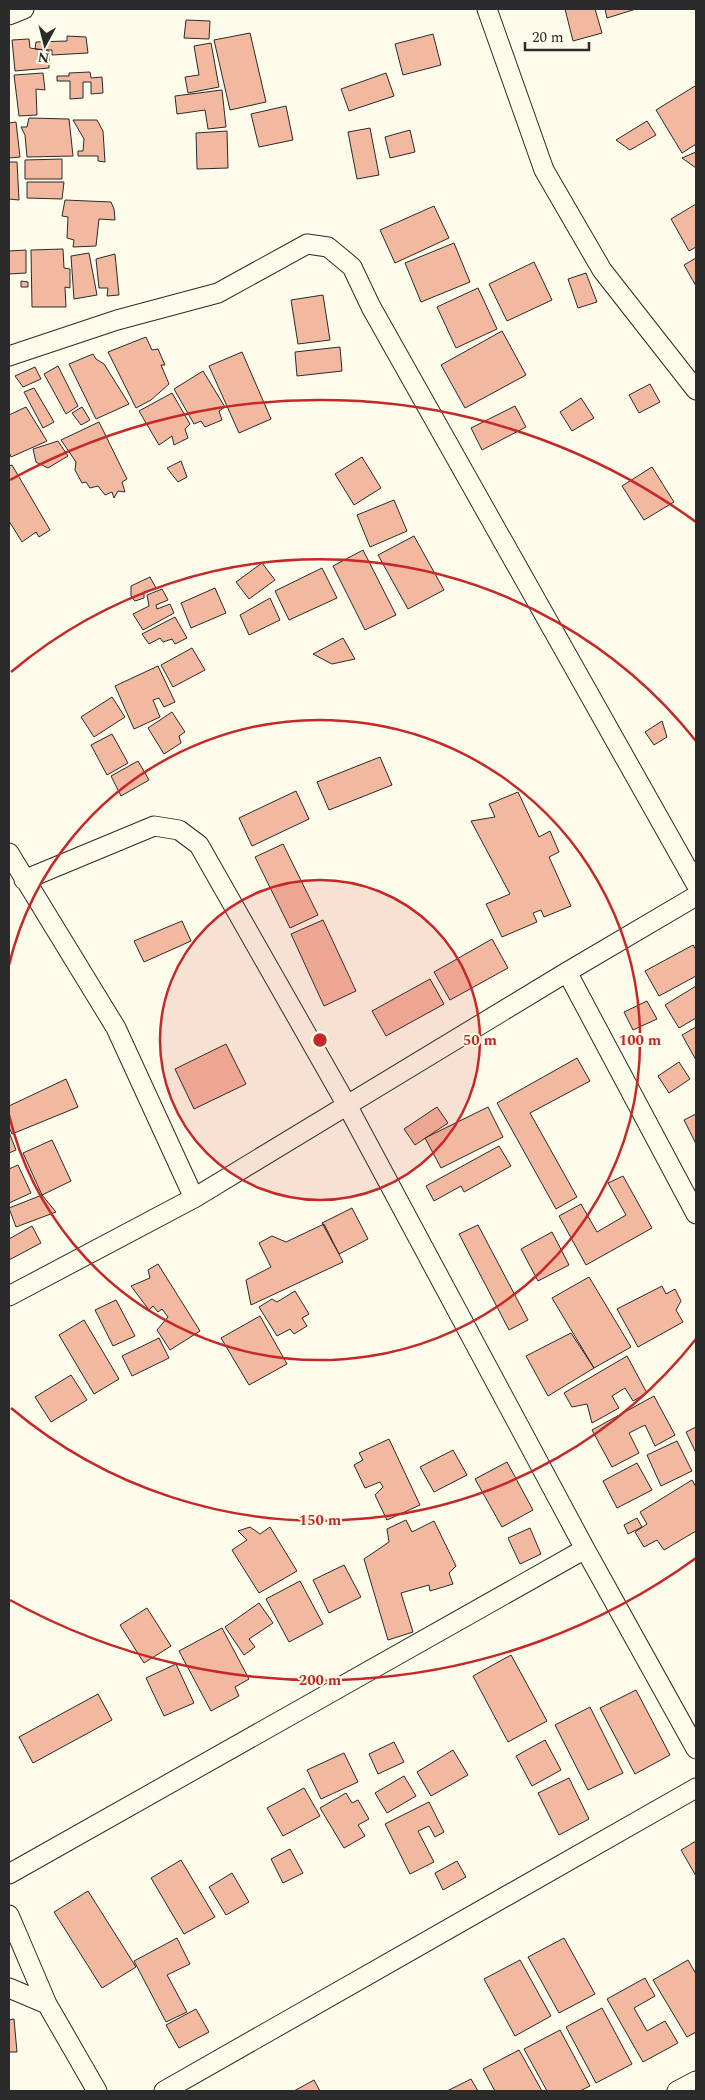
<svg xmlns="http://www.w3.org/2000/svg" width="705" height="2100" font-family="Spectral,serif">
<rect width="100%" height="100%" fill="#fdfbea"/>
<path fill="#f2b8a0" stroke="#2b2b2b" d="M565,9H595L602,33L573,41Z
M605,9H636L607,18Z
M186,20L210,21L209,39L184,38Z
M250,33L266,102L230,110L214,40Z
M433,34L441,65L403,75L395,44Z
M67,36L86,37L88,53L52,55V50L35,49L36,42L67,41Z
M29,39L30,48L49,51V68L15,71L12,40Z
M211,43L219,87L188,93L185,77L199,75L194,46Z
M90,72L91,78L102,77L103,93L91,94V82H83V98L70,99V81H57V76H69V73Z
M43,73L45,90L36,89L37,115L19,116L14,75Z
M386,73L394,96L349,111L341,89Z
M695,86L696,89V144L682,153L656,110Z
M222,90L226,127L208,129L205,110L177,114L175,96Z
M286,106L293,140L259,147L251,114Z
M29,118L69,119L73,156L27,157L25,135L21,127H27Z
M73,120H97L103,131L105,162L98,161V156H78V151H83L84,139Z
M647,121L656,135L630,150L616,140Z
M16,122L20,157L9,158V123Z
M370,128L379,175L357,179L348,132Z
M410,130L415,152L390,158L385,137Z
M227,131L228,168L197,169L196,133Z
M696,152V168L682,158Z
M62,159V179H25V160Z
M9,162H17L19,200L9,199Z
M27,182H64L62,199L27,198Z
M65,200L111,202L114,209L115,220L99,219L96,246L73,247L74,240L67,238L68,217L62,216Z
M696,204V247L689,251L671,219Z
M434,206L449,238L395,263L380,230Z
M454,243L470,282L421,302L405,263Z
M63,249L64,268L70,269V288L65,287L66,307H32L31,250Z
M26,250V273L9,274V251Z
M89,253L97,295L74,299L71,256Z
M115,254L119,295L107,296L108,288H99L96,259Z
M696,258V286L684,265Z
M534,262L552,300L507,321L489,284Z
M586,273L597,302L578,308L568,279Z
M21,281L28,282V287H21Z
M478,288L497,329L456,348L437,307Z
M323,295L330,340L298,344L291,300Z
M502,331L526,375L465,408L441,365Z
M146,337L152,350L158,349L165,365H161L169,384L151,400L136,408L108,352Z
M340,347L342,371L297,376L295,352Z
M242,352L271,419L239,433L209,366Z
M93,354L96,359L104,364L129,404L96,419L69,364Z
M58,366L78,406L66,414L44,374Z
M35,367L41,379L23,387L15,376Z
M203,371L225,407L219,411L222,420L205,427L201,421L194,424L174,389Z
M650,384L660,402L639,413L629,395Z
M34,388L54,422L43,428L24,392Z
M172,393L190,424L185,429L188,438L174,445L172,436L159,445L139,411Z
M581,398L594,418L572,431L560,412Z
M515,406L526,427L482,450L471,428Z
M26,407L47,441L11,457L9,452V415Z
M82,407L90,420L81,425L72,413Z
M99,422L127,479L122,482L125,492L118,491L114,498L112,492L105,495L98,486L90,488L86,482L82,483L75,470L76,462L61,440Z
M58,441L68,456L48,468L36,462L33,449Z
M362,457L381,488L354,505L335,474Z
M181,461L187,477L178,482L167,468Z
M12,465L50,530L39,537L36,532L22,542L9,521V466Z
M652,467L674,502L644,520L622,486Z
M394,500L407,531L370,547L357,515Z
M414,536L444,590L408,609L378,555Z
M363,550L396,615L365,630L333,566Z
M262,563L275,580L249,599L236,582Z
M322,568L337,598L289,620L275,591Z
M150,577L156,588L144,592V598L135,601L131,596V586Z
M215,588L226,613L191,628L181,603Z
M162,589L168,600L156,605L157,609L170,604L174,613L143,630L133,614L149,606L147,595Z
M270,598L280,620L249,635L240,615Z
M175,617L187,638L175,644L172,639L163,642L160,638L149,644L142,634Z
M343,638L355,659L332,664L313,654Z
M192,648L205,670L173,687L161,665Z
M158,666L175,702L164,707L159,698L153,700L160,717L134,729L115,686Z
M112,697L125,717L94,737L81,717Z
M172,712L185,732L179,736L181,743L164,754L148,728Z
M662,721L667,737L654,745L645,732Z
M112,734L128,763L107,775L91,745Z
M380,757L392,785L329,810L317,782Z
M138,761L149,780L121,796L111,776Z
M296,791L309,819L252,846L239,818Z
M518,792L539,837L550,831L559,852L549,857L571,906L544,917L541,910L533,913L537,922L502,937L486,904L510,894L471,821L495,817L489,804Z
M283,844L318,915L290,928L255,857Z
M323,920L356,991L324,1006L291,934Z
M182,921L191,941L144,962L134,941Z
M492,939L508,968L450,1000L434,972Z
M693,945L696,950V976L659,996L645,971Z
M430,979L444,1004L386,1036L372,1011Z
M696,986V1018L679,1028L665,1005Z
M647,1001L657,1019L633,1030L624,1012Z
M696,1027V1060L682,1035Z
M226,1044L246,1084L194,1109L175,1069Z
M577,1058L590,1081L530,1113L577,1197L556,1209L497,1103Z
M679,1062L690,1079L669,1093L658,1076Z
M66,1079L78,1107L12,1134L9,1127V1106Z
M437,1107L448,1123L415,1145L404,1129Z
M488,1107L503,1137L441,1168L425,1138Z
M696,1114V1144L684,1120Z
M9,1132L16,1150L9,1153Z
M52,1140L71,1181L42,1195L23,1153Z
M499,1146L511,1166L464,1192L461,1186L434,1201L426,1186Z
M18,1165L31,1193L9,1203V1169Z
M623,1176L652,1228L586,1265L559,1216L581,1204L597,1232L626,1215L608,1183Z
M42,1195L56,1212L16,1227L9,1208Z
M352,1208L368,1239L339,1254L322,1223Z
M324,1224L343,1262L251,1305L246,1280L271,1267L259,1243L272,1236L286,1242Z
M478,1225L528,1320L509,1330L459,1234Z
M32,1226L41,1243L9,1260V1239Z
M552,1232L569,1265L538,1281L521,1249Z
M158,1264L200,1331L170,1350L157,1330L168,1317L162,1309L158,1312L153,1306L149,1310L131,1286L150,1278L148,1270Z
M589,1277L631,1347L594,1368L552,1298Z
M662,1286L666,1294L675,1289L681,1301L676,1310L683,1322L638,1347L617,1309Z
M295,1291L309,1314L302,1318L307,1326L294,1334L290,1329L277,1336L259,1307L272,1299L277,1302Z
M116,1300L135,1336L113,1346L95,1310Z
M260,1316L287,1364L249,1385L221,1338Z
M84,1320L119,1379L94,1394L59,1335Z
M571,1333L594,1368L548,1396L526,1356Z
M159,1338L169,1358L132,1376L122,1356Z
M627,1356L647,1393L633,1401L625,1388L612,1396L619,1408L592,1423L587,1404L572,1407L564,1393Z
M71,1375L87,1400L51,1422L35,1397Z
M654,1396L675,1435L655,1446L645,1425L629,1433L639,1453L612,1467L592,1430Z
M696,1427V1453L686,1432Z
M389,1439L420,1505L387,1520L375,1495L383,1487L380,1482L365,1488L354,1465L363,1460L359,1453Z
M677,1441L692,1471L661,1486L647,1455Z
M453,1450L467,1475L434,1492L420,1467Z
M507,1462L533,1510L502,1527L475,1479Z
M637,1463L652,1490L617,1508L603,1481Z
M692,1480L696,1487V1531L664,1550L657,1540L644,1547L635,1532L647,1524L640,1512Z
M637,1518L642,1527L628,1534L624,1525Z
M406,1520L412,1532L434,1521L456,1566L449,1573L453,1584L430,1591L429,1585L401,1593L413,1632L388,1640L364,1559L389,1542L387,1529Z
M250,1527L260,1534L270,1527L297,1571L259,1593L232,1550L247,1540L238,1531Z
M530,1528L541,1554L520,1564L508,1538Z
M344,1565L361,1597L329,1613L313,1580Z
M300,1581L323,1624L289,1642L266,1599Z
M259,1603L273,1623L249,1639L255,1647L244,1655L225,1627Z
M147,1608L171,1646L144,1663L120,1625Z
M222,1628L249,1679L235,1687L239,1696L211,1711L179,1651Z
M511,1655L547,1721L508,1742L473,1676Z
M176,1664L194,1703L164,1716L146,1678Z
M636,1690L670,1755L635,1774L600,1708Z
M98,1694L112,1720L33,1763L19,1737Z
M590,1707L623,1773L588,1790L555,1725Z
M545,1740L561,1770L532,1786L516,1756Z
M394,1742L404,1762L378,1774L369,1754Z
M453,1750L468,1775L431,1796L417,1772Z
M344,1753L358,1782L321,1799L307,1770Z
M404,1776L416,1796L387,1813L375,1793Z
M569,1778L589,1819L559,1835L538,1793Z
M304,1788L320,1816L283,1836L267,1808Z
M346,1793L352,1803L358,1800L369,1819L358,1825L365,1836L344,1848L320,1808Z
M429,1802L444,1832L435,1837L429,1826L418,1831L434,1862L410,1874L385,1824Z
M696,1841V1876L681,1850Z
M290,1849L303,1873L283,1883L271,1859Z
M181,1860L215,1917L184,1934L151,1878Z
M457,1861L466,1877L443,1890L435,1873Z
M232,1873L249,1902L226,1915L209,1887Z
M88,1891L136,1967L102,1988L54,1912Z
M177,1938L190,1964L167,1975L187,2012L166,2022L134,1961Z
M564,1938L595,1994L559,2013L528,1957Z
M520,1960L551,2016L515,2036L484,1979Z
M688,1960L696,1974V2032L687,2037L653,1980Z
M645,1978L655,1996L634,2008L647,2031L665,2021L678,2043L643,2062L607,1999Z
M602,2008L632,2064L596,2083L566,2027Z
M196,2009L209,2032L179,2048L166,2025Z
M14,2019L17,2052H9V2020Z
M560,2030L590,2086L580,2091H547L524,2049Z
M519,2050L542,2091H495L483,2069Z
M471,2079L478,2091H447Z
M314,2080L320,2091H294Z"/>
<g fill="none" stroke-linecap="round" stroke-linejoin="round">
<defs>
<path id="minor" d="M487,9L544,170L602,270L696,390
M9,15L24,9
M9,356L117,320L218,293L307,244L328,247L352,267L371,307L696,884
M9,853L116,1028L194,1198L9,1296
M24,880L154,826L179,830L199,845L348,1107L585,1549L696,1749
M567,972L696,1214
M194,1198L567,972L696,896
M9,1874L585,1549
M9,1915L47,2004
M9,1988L47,2004L97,2091
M164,2091L696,1788
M677,2091L696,2081"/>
</defs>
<use href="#minor" stroke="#2b2b2b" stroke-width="21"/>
<use href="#minor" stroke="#fdfbea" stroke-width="19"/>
</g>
<circle cx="320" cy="1040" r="160" fill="#c62828" fill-opacity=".12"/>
<g fill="none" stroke="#c62828" stroke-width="2.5">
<circle cx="320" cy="1040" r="160"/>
<path d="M9 965A320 320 0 1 1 9 1115"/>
<path d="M696 1339A480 480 0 0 1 11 1408M11 672A480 480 0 0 1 696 741"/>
<path d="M696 1558A640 640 0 0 1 10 1600M10 480A640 640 0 0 1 696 522"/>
</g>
<circle cx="320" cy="1040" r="8" fill="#c62828" stroke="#fdfbea" stroke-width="2.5"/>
<g font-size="15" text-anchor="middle" font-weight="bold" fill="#c62828" stroke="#fdfbea" stroke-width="4" stroke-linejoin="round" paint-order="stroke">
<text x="480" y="1045">50 m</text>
<text x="640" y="1045">100 m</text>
<text x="320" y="1525">150 m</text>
<text x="320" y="1685">200 m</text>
</g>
<rect width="705" height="2100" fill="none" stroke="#2b2b2b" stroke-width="20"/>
<g transform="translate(45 45) rotate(187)" stroke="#fdfbea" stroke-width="4" paint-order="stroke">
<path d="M0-4L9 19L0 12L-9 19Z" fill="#2b2b2b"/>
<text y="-8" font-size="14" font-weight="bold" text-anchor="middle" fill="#2b2b2b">N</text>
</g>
<path d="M525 42v8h64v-8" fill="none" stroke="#2b2b2b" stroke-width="2.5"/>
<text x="532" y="42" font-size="15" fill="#2b2b2b" stroke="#fdfbea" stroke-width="4" paint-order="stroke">20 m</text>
</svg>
